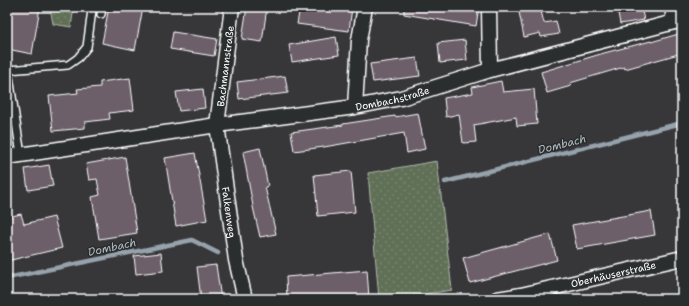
<svg xmlns="http://www.w3.org/2000/svg" width="689" height="306" font-family="'Shantell Sans',sans-serif">
<defs>
<pattern id="grass-dots" width="8" height="8" patternUnits="userSpaceOnUse"><rect width="8" height="8" fill="#617057"/><path d="M2 2h.1M6 6h.1" fill="none" stroke="#798570" stroke-width="1.8" stroke-linecap="round"/></pattern>
</defs>
<rect width="100%" height="100%" fill="#37373a"/>
<filter id="ink" filterUnits="userSpaceOnUse"><feTurbulence type="fractalNoise" baseFrequency=".025" numOctaves="2"/><feDisplacementMap in="SourceGraphic" scale="8" xChannelSelector="R" yChannelSelector="G"/><feConvolveMatrix kernelMatrix="1 2 1 2 8 2 1 2 1" color-interpolation-filters="sRGB"/></filter>
<g filter="url(#ink)">
<path fill="url(#grass-dots)" stroke="#b0b8ab" d="M50,7H74L71,27L53,24Z
M437,161L452,290L393,299H379L368,173Z"/>
<g fill="none" stroke-linecap="round" stroke-linejoin="round">
<path stroke="#97a3ac" stroke-width="4.5" d="M445,182L682,123
M7,278L192,240L218,253"/>
</g>
<path fill="#6c5e6a" stroke="#fff" d="M7,7H40L32,54L7,49Z
M109,7H143L135,50L102,43Z
M247,7H267L262,42L242,39Z
M300,7H352L349,31L297,24Z
M404,7H479L476,26L404,14Z
M518,7H540L544,23L556,21L559,34L541,37L540,33L524,37Z
M617,7H641L644,20L620,24Z
M173,32L217,39L214,56L170,49Z
M682,33V53L625,69L624,67L570,83L571,86L547,93L541,72L604,53L651,41V42Z
M336,37L339,55L292,62L289,45Z
M465,40L467,60L440,63L438,43Z
M417,58L420,76L373,82L370,64Z
M285,76L288,93L239,99L237,82Z
M130,78L134,110L109,113L110,119L85,122V128L53,131L49,96L78,93L77,89L100,87V82Z
M501,81L503,92L534,89L537,124L517,126L516,117L474,125L476,142L463,143L459,114L446,117L444,98L473,93L472,87Z
M203,89L205,108L179,111L176,92Z
M418,113L425,149L407,153L404,133L324,147L294,151L291,132L343,125V124L395,116V117Z
M260,148L268,186L265,187L276,234L260,237L253,207V206L243,152Z
M195,153L207,220L176,226L165,158Z
M125,157L137,233L99,239L92,197L100,195L97,179L89,180L86,164Z
M49,165L53,186L28,190L25,169Z
M351,171L355,212L318,216L314,175Z
M651,211L655,235L577,249L572,225Z
M21,214L24,224L54,217L62,248L7,261V217Z
M550,234L557,260L470,283L463,258Z
M161,253L163,271L136,274L134,256Z
M216,265L221,299H201L197,267Z
M367,270L369,298L356,299H287L286,277Z"/>
<g fill="none" stroke-linecap="round" stroke-linejoin="round">
<defs>
<path id="service" d="M101,14L102,7
M21,155L8,70L68,65L78,58L87,47L92,10"/>
<g id="minor">
<path id="s1" d="M232,7L217,125L236,260L245,299"/>
<path d="M489,7L490,70"/>
<path d="M672,7L674,22"/>
<path d="M355,107L359,40L365,7"/>
<path id="s2" d="M7,157L217,125L355,107L401,98L490,70L682,20"/>
<path id="s3" d="M497,299L521,295L682,258"/>
</g>
</defs>
<use href="#service" stroke="#fff" stroke-width="10"/>
<use href="#minor" stroke="#fff" stroke-width="17"/>
<use href="#service" stroke="#2a2d2e" stroke-width="7"/>
<use href="#minor" stroke="#2a2d2e" stroke-width="14"/>
</g>
</g>
<g text-anchor="middle" stroke-width="3" stroke-linejoin="round" paint-order="stroke">
<g font-size="10" fill="#fff" stroke="#2a2d2e">
<text transform="translate(225 66) rotate(-83)" y="4">Bachmannstraße</text>
<text dy="4" stroke="none"><textPath href="#s2" startOffset="390">Dombachstraße</textPath></text>
<text dy="4" stroke="none"><textPath href="#s1" startOffset="207">Falkenweg</textPath></text>
<text dy="4" stroke="none"><textPath href="#s3" startOffset="119">Oberhäuserstraße</textPath></text>
</g>
<g font-size="11" font-style="italic" fill="#b1bac1" stroke="#2a2d2e">
<text transform="translate(562 144) rotate(-14)" y="4">Dombach</text>
<text transform="translate(112 247) rotate(-12)" y="4">Dombach</text>
</g>
</g>
<rect width="689" height="306" fill="none" stroke="#2a2d2e" stroke-width="24"/>
<rect x="12" y="12" width="665" height="282" fill="none" stroke="#fff" stroke-width="1.5" filter="url(#ink)"/>
</svg>
